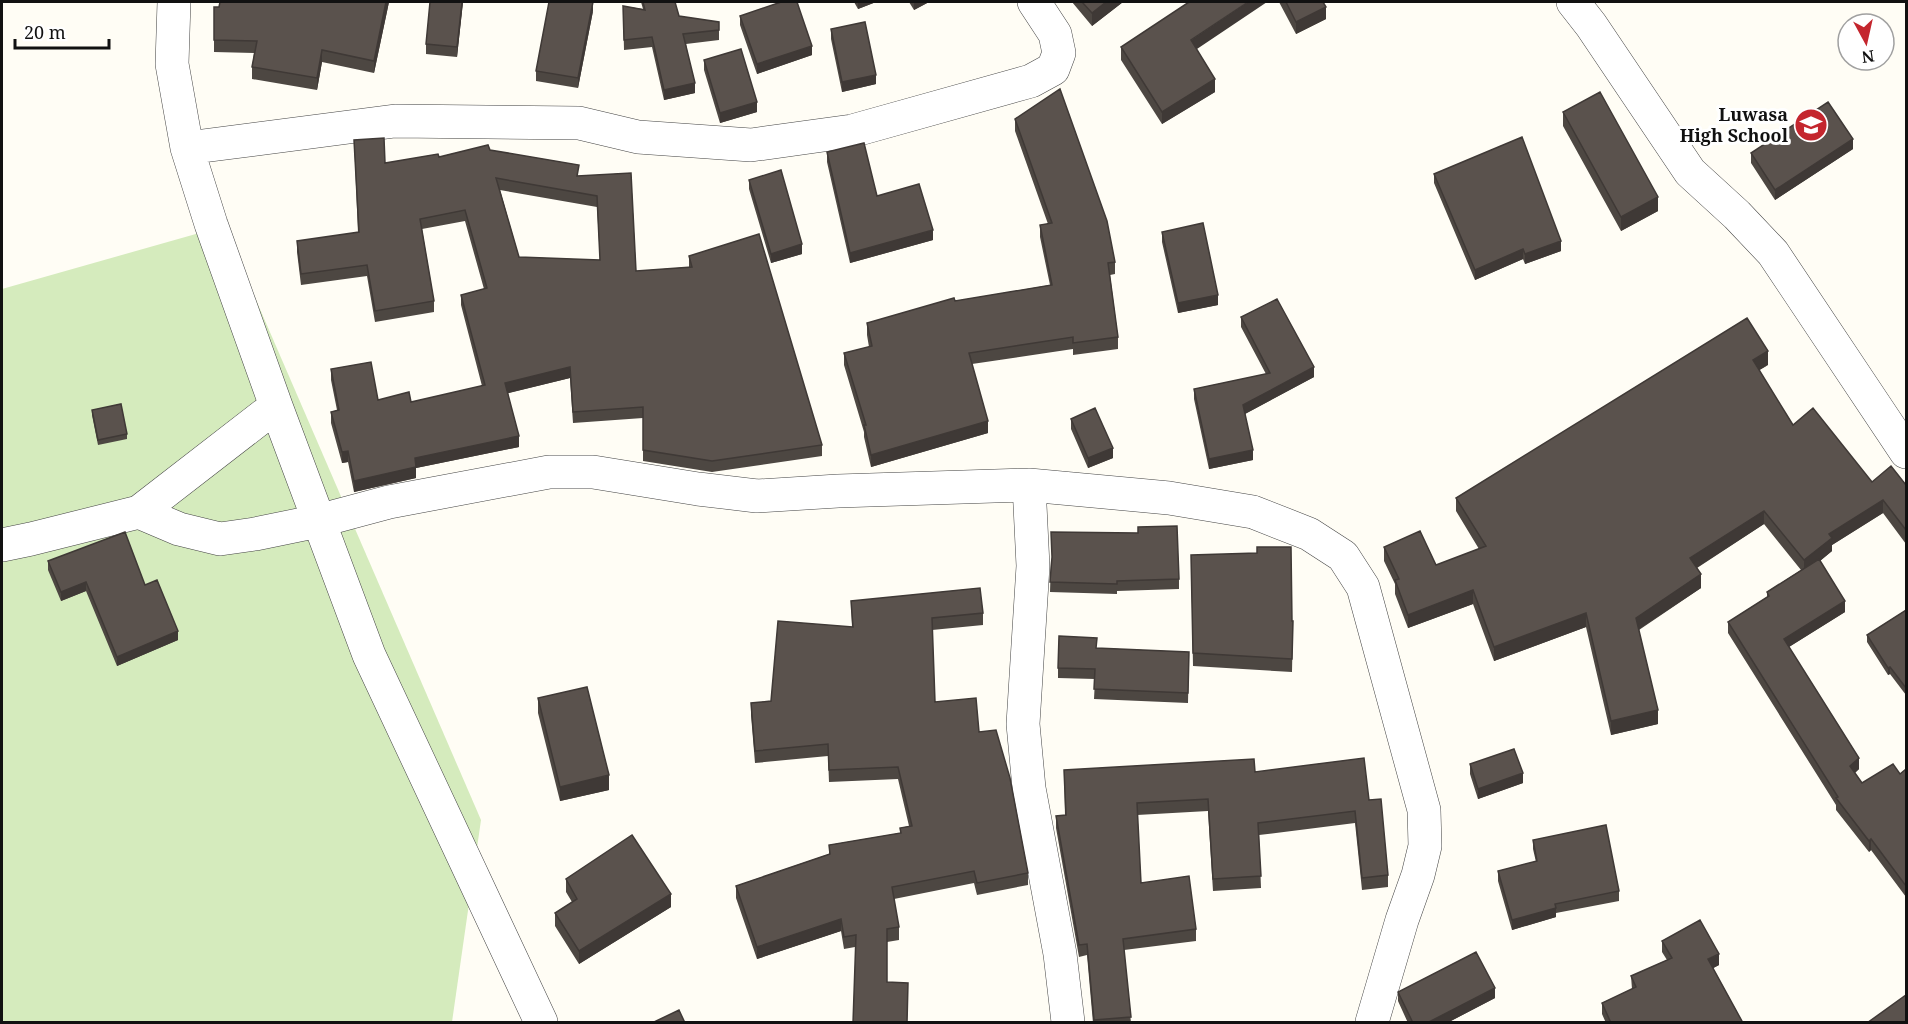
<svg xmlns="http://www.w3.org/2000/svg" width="1908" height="1024" font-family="'Noto Serif',serif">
<rect width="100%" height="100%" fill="#fffdf5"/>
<path fill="#d5ebbd" d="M224,226L481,820L452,1022H2V289Z"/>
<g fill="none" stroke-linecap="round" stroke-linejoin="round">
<defs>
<path id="minor" d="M174,2L172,64L187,148L211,224L276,406L369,655L541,1022
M1573,2L1591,25L1690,172L1737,215L1773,253L1906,452
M187,148L395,121L579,123L638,137L751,145L852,131L1031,81L1053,69L1059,53L1055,34L1034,2
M1029,485L1033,566L1023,724L1029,788L1060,954L1068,1022
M139,512L179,529L220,539L255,534L318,521L389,502L549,472H593L698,489L757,496L838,491L1029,485L1169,498L1253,512L1309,534L1343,556L1363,587L1424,810L1425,846L1418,875L1402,920L1372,1022
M2,545L31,539L139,512L276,406"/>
</defs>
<use href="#minor" stroke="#444" stroke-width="34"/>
<use href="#minor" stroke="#fff" stroke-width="33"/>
</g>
<path fill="#4d4742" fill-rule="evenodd" d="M220,2H389L374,73L322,62L317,90L252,79V67L254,53L214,52V7H219Z
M463,2L457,57L426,54V44Z
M641,2H675L679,16L719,22V40L686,44L695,93L664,100L652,47L624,50L623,6L643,9Z
M854,2H876L858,9Z
M909,2H929L914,10Z
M1072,2H1123L1092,26Z
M1279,2H1323L1326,19L1296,34Z
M593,11L578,88L536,81V71Z
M740,16L812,55L757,74L740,25Z
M831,29L876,84L842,92L831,39Z
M1121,47L1196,49L1215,92L1162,124L1121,60Z
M704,60L757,112L720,123L704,70Z
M1563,112L1658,211L1621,231L1563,126Z
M1015,119L1115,262V274L1110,275L1118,337V349L1073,355V349L972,364L988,433L871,467L864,437V432L844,365V353L869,347L867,335V323L955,301L1050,285L1040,237V225L1048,224L1015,131Z
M354,140L385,163L439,157L490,150L579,176L631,173L636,271L689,267V256L822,445V456L712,472L643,461V418L573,423L570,378L508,393L519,447L416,468V478L354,492L348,462L342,463L331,423V412L337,410L331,380V369L378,400L411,402L482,386L461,305V295L484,289L465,221L422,229L434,301V312L375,322L367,276L301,285L297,252V241L358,233ZM500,190L597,207L600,260L519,257Z
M1853,149L1775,200L1751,163V153Z
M827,152L877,196L933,240L850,263L827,162Z
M1434,174L1561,251L1525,264L1523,259L1475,280L1434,183Z
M749,180L802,254L771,263L749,189Z
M1162,232L1218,305L1178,313L1162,242Z
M1241,317L1314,377L1245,414L1253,460L1209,469L1194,399V389L1266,374L1241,327Z
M1768,365L1759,370L1793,425L1872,482L1906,485V544L1883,513L1832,545V551L1820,561L1845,612L1789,647L1859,769L1855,773L1862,783L1900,774L1906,769V897L1871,850L1869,852L1836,810V805L1728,633V622L1767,597V592L1801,570L1764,524L1697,568L1701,588L1639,630L1658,724L1611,735L1586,627L1494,661L1473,604L1408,628L1395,594V584L1384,561V547L1436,565L1479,549L1456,511V498Z
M92,410L127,434V439L98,445L92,415Z
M1071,419L1113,458L1088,468L1071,429Z
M1191,555L1293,621L1292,672L1193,666Z
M48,561L145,585L178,640L117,666L86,591L61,601L48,570Z
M1051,561L1179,579V589L1117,591V594L1050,592Z
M851,601L983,613V625L932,630L935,702L979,732L1028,873V885L977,895L974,883L894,899L899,927V940L887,942V982L908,1023L855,947L844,949L841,931L757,959L736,898V886L829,854V845L900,833V828L909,826L898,779L829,782L828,756L755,763L751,715V703L771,701L852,627Z
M1906,610V695L1890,674L1888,675L1867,642V635Z
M1097,648L1189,652L1188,703L1094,699L1095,679L1058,678V668Z
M538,698L609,790L560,801L538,713Z
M1470,764L1523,783L1478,799L1470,774Z
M1064,770L1255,772L1369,800L1388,875V887L1362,890L1355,823L1259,835L1261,888L1213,891L1208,811L1137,815L1141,883L1196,929V941L1124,950L1131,1023H1093L1087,955L1079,957L1056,828V816H1065Z
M1533,840L1619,891V901L1556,913V917L1512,930L1498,881V871L1536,862L1533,849Z
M566,879L671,907L579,964L555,926V913L572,902L566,892Z
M1662,941L1719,965L1713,968L1743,1023H1606L1602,1014V1003L1632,989L1631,976L1667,960L1662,952Z
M1398,992L1495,998L1447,1023H1408L1398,1001Z"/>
<path fill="#3f3936" d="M386,2H389L374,73V61Z
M462,2H463L457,57V47Z
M593,2V11L578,88V78Z
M858,2H876L858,9Z
M914,2H929L914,10Z
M1106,2H1123L1092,26V13Z
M1248,2H1267L1191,53V40Z
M1326,7V19L1296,34V22Z
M812,46V55L757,74V64Z
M322,50V62L317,90V78Z
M876,75V84L842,92V82Z
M1215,79V92L1162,124V112Z
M695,83V93L664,100V90Z
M757,102V112L720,123V113Z
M1853,139V149L1775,200V190Z
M1658,197V211L1621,231V217Z
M933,230V240L850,263V253Z
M1561,241V251L1525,264V254Z
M802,244V254L771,263V254Z
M1523,249V259L1475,280V270Z
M1218,295V305L1178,313V303Z
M1768,351V365L1753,374V360Z
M570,367V378L505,394V383Z
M1314,367V377L1243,415V405Z
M988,421V433L871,467V455Z
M519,436V447L416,468V478L354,492V481L415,458Z
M1113,448V458L1088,468V458Z
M1253,450V460L1209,469V459Z
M348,451V462L342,463V452Z
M1883,500V513L1832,545V551L1804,574V560L1829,534Z
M1764,511V524L1690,572V558Z
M1701,574V588L1636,631V618Z
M86,582V591L61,601V592Z
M1473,590V604L1408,628V615Z
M1845,601V612L1784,650V639Z
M1586,613V627L1494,661V647Z
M178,631V640L117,666V657Z
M1890,667V674L1888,675V668Z
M1658,710V724L1611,735V721Z
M1859,758V769L1850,777V766Z
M1523,773V783L1478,799V789Z
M609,775V790L560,801V787Z
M1871,839V850L1869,852V841Z
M671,894V907L579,964V951Z
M1556,908V917L1512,930V920Z
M841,919V931L757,959V947Z
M1719,954V965L1708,971V959Z
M1495,988V998L1447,1023H1427Z"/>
<path fill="#5a524d" stroke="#3f3936" stroke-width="1.5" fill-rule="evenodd" d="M220,2H386L374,61L322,50L317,78L252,67L257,41L214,40V7H219Z
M430,2H462L457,47L426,44Z
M549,2H593L578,78L536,71Z
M643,2H675L679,16L719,22V30L683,34L695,83L664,90L652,37L624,40L623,6L645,10Z
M781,2H797L812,46L757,64L740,16Z
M1082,2H1106L1092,13Z
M1189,2H1248L1191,40L1215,79L1162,112L1121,47Z
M1286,2H1323L1326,7L1296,22Z
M865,22L876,75L842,82L831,29Z
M741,49L757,102L720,113L704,60Z
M1060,89L1107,221L1115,262L1108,263L1118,337L1073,343V337L969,353L988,421L871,455L864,425H866L844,353L872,346L867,323L954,298L955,301L1052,285L1040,225L1052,223L1015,119Z
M1600,92L1658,197L1621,217L1563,112Z
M1828,102L1853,139L1775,190L1751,153Z
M1522,137L1561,241L1525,254L1523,249L1475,270L1434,174Z
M384,138L385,163L438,154L439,157L488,145L490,150L579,165L577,176L631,173L636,271L692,267L689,256L759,234L822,445L712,461L643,450V407L573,412L570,367L505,383L519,436L415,458L416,467L354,481L348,451L342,452L331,412L339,410L331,369L371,362L378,400L409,392L411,402L485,385L461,295L487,288L465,210L420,219L434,301L375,311L367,265L301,274L297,241L359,232L354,140ZM496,178L597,196L600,260L519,257Z
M864,143L877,196L919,184L933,230L850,253L827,152Z
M781,170L802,244L771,254L749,180Z
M1203,223L1218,295L1178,303L1162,232Z
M1277,299L1314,367L1243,405L1253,450L1209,459L1194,389L1270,373L1241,317Z
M1747,318L1768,351L1753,360L1793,425L1813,408L1872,482L1891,466L1906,485V530L1883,500L1829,534L1832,538L1804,560L1764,511L1690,558L1701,574L1636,618L1658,710L1611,721L1586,613L1494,647L1473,590L1408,615L1395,580L1399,579L1384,547L1420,531L1436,565L1486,546L1456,498Z
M121,404L127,434L98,440L92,410Z
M1095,408L1113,448L1088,458L1071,419Z
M1177,526L1179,579L1117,581V584L1050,582L1052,557L1051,532L1138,533V527Z
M125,532L145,585L157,580L178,631L117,657L86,582L61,592L48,561Z
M1257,547H1291L1292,621H1293L1292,659L1193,653L1191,555L1257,553Z
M1819,559L1845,601L1784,639L1859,758L1850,766L1862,783L1893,764L1900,774L1906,769V886L1871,839L1869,841L1836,798L1838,797L1728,622L1769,596L1767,592Z
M980,588L983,613L932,618L935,702L976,698L979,732L996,730L1010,778L1028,873L977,883L974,871L892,887L899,927L887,929V982L908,983L907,1023H853L856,935L844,937L841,919L757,947L736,886L830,854L829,845L901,833L900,828L912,826L898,767L829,770L828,744L755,751L751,703L771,701L778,621L853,627L851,601Z
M1906,610V688L1890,667L1888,668L1867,635Z
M1059,636L1097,638L1096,648L1189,652L1188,693L1094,689L1095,669L1058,668Z
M587,687L609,775L560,787L538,698Z
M1514,749L1523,773L1478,789L1470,764Z
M1364,758L1369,800L1381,799L1388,875L1362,878L1355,811L1258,823L1261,876L1213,879L1208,799L1137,803L1141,883L1189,876L1196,929L1123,939L1131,1017L1094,1020L1087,944L1079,945L1056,816L1066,815L1064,770L1254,759L1255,772Z
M1606,825L1619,891L1555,904L1556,908L1512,920L1498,871L1537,861L1533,840Z
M632,835L671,894L579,951L555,913L577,899L566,879Z
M1700,920L1719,954L1708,959L1743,1023H1611L1602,1003L1636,987L1631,976L1672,958L1662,941Z
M1476,952L1495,988L1427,1023H1413L1398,992Z
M1906,995V1023H1867Z
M679,1010L685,1023H652Z"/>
<defs>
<symbol id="school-disc" viewBox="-11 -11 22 22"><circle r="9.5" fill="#c4262e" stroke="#fff"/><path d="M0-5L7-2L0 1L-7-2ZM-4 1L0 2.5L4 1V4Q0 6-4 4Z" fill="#fff"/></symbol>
</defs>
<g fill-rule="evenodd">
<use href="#school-disc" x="1792" y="106" width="38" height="38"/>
</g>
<g text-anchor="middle" stroke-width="6" stroke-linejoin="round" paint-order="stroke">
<g font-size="18" font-weight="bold" fill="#111" stroke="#fff" text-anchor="end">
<text x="1788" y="121">Luwasa<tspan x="1788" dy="21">High School</tspan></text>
</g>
</g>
<rect width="1908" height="1024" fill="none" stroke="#111111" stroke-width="6"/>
<g transform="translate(1866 42) rotate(172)"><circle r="28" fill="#ffffff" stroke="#a0a0a0" stroke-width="1.5"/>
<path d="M0-4.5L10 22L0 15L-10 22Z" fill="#c4262e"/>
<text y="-9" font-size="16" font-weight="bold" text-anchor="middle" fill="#111111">N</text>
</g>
<path d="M15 39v9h94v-9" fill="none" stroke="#111111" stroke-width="3"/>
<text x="24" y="39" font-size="18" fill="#111111" stroke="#ffffff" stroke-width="4.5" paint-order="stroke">20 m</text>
</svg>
